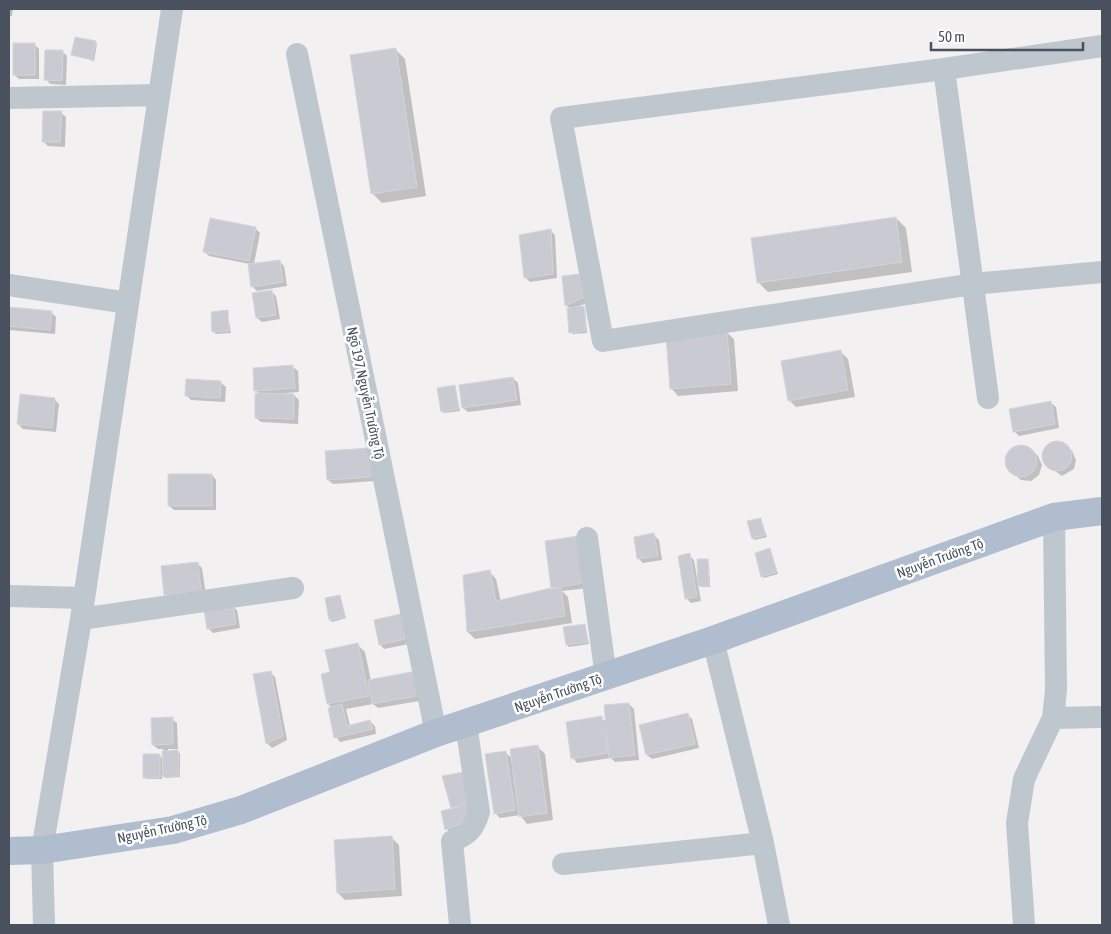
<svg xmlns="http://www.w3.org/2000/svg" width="1111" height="934" font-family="'Asap Condensed',sans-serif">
<rect width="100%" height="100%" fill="#f2f0f0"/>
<path fill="#0003" d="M9,9H13L12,16H9Z
M95,42L97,44L94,61L73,55Z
M34,44L39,49V79H19L14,75Z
M395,49L405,59L426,196L382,203L372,193Z
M63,52L67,56L66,85L50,84L46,79Z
M61,113L66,117L65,147L48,146L43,141Z
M896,218L906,228L912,272L768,292L758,282Z
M255,228L260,233L254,264L279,261L284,266L287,286L257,291L252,286L250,264L209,256L204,251Z
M550,230L555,235L557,278L530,282L525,277Z
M579,275L587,303L576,307L585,309L587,333L573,334L571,332L570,309L566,305Z
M272,292L276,296L280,319L262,322L257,318Z
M9,308L51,312L56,317L55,334L9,330Z
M227,311L231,333L216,334L214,332Z
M726,332L734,339L738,391L678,396L671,388Z
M841,352L848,359L855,397L796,407L789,400Z
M293,367L298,371L299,392L286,393V395H294L299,400L298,424L261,422L256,418L260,394L255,390Z
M513,378L518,383L521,405L468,412L463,408Z
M187,381L221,383L226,387L225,402L191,400L186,395Z
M455,386L460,411L444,413L442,411Z
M54,399L59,404L56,432L23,429L18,424Z
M1051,403L1056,407L1059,428L1019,436L1014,431Z
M1058,442L1072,451L1076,460L1074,469L1062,476L1045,464L1042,455L1050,443Z
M1014,447H1029L1038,456L1042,465L1039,475L1031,481L1021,480L1008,469L1006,459Z
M373,454L375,481L333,484L328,480Z
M212,475L216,480V510H174L169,506Z
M761,519L767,537L755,540L753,538Z
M654,535L659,540L662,560L643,563L638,558Z
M546,542L589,588L562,591L568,597L572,623L475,639L468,632L464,576L489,571L496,579L501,602L553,589Z
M770,549L778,574L764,578L762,576Z
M689,555L694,560L697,578L707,561L709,563L710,587H701L698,585L701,601L691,603L686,598Z
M198,564L202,568L206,595L170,599L165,594Z
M340,596L346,618L332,622L330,620Z
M232,606L237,610L240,628L213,633L208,628Z
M405,615L414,643L384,649L380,644Z
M585,625L589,644L569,647L567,645Z
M358,645L365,652L371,681L431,699L378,708L373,704L346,709L350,726L370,721L375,726L376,734L340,742L336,737L332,708L328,704L331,673Z
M270,672L275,677L287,740L272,748L267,743Z
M629,704L634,709L639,760L615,762L611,758L577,763L573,758L602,718L607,723Z
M688,715L692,719L699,748L652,759L647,755Z
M172,719L177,723L178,749H168V752L180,753V777L166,778L162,774V779H147L145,777L159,755L163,759V749H158L153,745Z
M537,746L545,754L553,820L527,824L520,815L500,818L495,813L506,753L513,759Z
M444,777L468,778L477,818L451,834L447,829L453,809Z
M392,838L399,845L402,896L345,900L338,893Z"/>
<path fill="#cacbd2" stroke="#d4d5db" d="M75,37L96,41L92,60L71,55Z
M13,43H35V75H13Z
M396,48L417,187L371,194L350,55Z
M45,50H63L62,81L44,80Z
M43,111H62L60,142H42Z
M896,217L902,262L757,283L751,238Z
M210,218L256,227L249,261L203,252Z
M551,229L553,274L524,278L519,235Z
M280,260L283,282L251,287L248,264Z
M580,274L583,298L565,306L562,276Z
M272,290L276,315L256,318L252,293Z
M584,306L586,331L569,333L567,308Z
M9,307L52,311L50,330L9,326Z
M228,310L229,331L212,332L211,312Z
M727,331L731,384L670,389L666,336Z
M841,350L848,390L788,401L781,361Z
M293,365L295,388L254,391L253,368Z
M513,377L517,400L462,408L459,385Z
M186,379L221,381L220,398L185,396Z
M455,385L459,409L441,412L437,388Z
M255,393L294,394V419L255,418Z
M20,394L55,398L52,428L17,424Z
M1051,401L1055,424L1013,432L1009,409Z
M1042 456a15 15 0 1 1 30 0a15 15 0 1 1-30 0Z
M1005 461a16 16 0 1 1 32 0a16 16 0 1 1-32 0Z
M369,448L371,477L327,480L325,451Z
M168,474H212V506H168Z
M761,518L765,535L752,539L747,521Z
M654,533L658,556L637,559L634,537Z
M578,536L585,583L551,588L545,541Z
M770,548L777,572L761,577L755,553Z
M690,553L697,597L685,599L678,556Z
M697,559H708L709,586H698Z
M198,562L201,591L164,595L161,566Z
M490,570L496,601L551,588H561L565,616L467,632L463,575Z
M340,595L345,617L329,620L325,598Z
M233,604L236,624L207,629L204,610Z
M405,613L410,638L379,645L374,620Z
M585,624L588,642L566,645L563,627Z
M358,643L369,696L327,704L321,674L330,672L325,650Z
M422,670L427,694L372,704L368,680Z
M271,671L283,736L266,744L253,674Z
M629,703L635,755L609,758L604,705Z
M342,704L347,726L370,720L373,729L334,738L328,708Z
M688,713L695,744L646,755L639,725Z
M602,716L608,753L571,759L566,722Z
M173,717V744L152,745L151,718Z
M538,745L547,813L519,817L510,749Z
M178,750L179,776L163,777L162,751Z
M506,751L515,810L494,814L485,754Z
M143,754H160V778H143Z
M464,772L470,804L451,808L442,776Z
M470,804L465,822L445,830L441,811Z
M392,836L395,889L337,893L334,840Z"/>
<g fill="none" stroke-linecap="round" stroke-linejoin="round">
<path stroke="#bec6ce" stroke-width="22" d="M1102,46L944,69L561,118L603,341L973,284L1102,272
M297,54L436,733
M944,69L988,398
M9,98L159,95
M9,285L128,303
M587,538L606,677
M9,596L84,598
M81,619L293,588
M713,640L763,843L779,925
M1053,718L1102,717
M563,864L763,843
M44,925L42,850L81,619L172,9
M460,925L452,841C468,835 474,829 479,812L466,724
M1024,925L1017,823L1024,779L1053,718L1056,690L1054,517"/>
<path stroke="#b0bdce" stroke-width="28" d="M9,851L42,850L173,830L241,810L436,733L713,640L1054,517L1102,511"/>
</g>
<g text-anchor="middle" stroke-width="5" stroke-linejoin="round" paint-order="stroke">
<g font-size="14" fill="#48515d" stroke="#fff">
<text transform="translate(366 393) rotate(78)" y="5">Ngõ 197 Nguyễn Trường Tộ</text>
<text transform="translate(940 558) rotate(-20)" y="5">Nguyễn Trường Tộ</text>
<text transform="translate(558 693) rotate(-19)" y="5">Nguyễn Trường Tộ</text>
<text transform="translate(162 829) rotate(-12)" y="5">Nguyễn Trường Tộ</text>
</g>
</g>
<rect width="1111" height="934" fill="none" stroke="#48515d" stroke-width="20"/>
<path d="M931 42v8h152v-8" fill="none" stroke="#48515d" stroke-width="2.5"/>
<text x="938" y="42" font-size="15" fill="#48515d" stroke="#ffffff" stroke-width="4" paint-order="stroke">50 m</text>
</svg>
